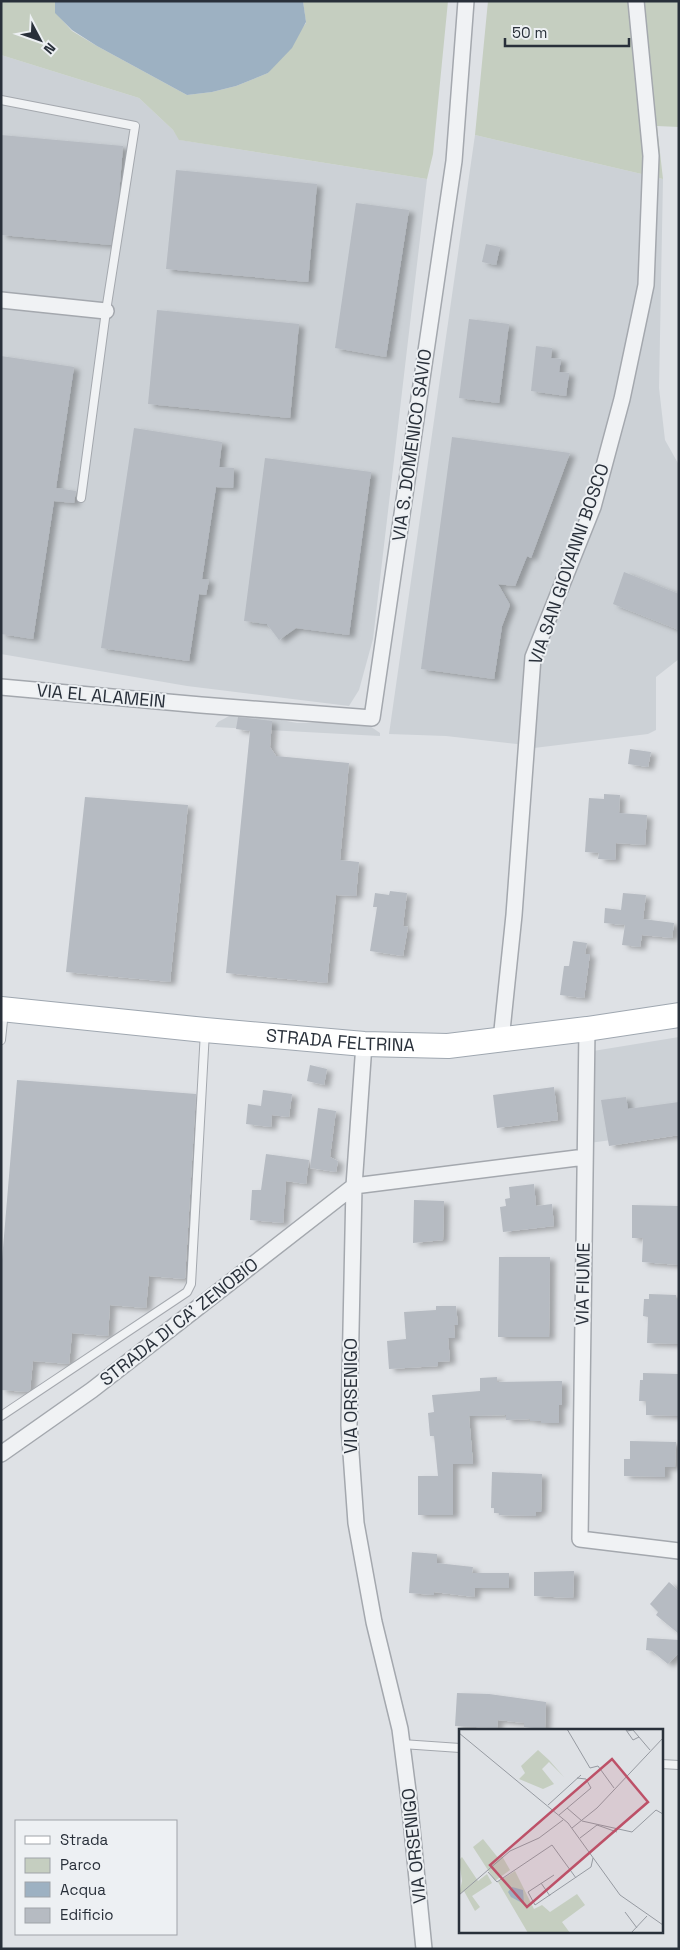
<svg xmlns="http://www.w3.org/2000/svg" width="680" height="1950" font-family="'Space Grotesk',sans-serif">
<defs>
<filter id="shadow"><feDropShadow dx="5.5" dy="3" stdDeviation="2.5" flood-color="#0004"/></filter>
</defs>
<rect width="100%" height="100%" fill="#dee1e5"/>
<path fill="#ccd1d6" d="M1,55L139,98L173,130L180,140L427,179L373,639L359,690L349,706L187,686L1,654Z
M475,135L663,179L659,388L665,440L679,465V659L656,677V730L648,734L534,748V746L446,736L389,734Z
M245,713L297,723L364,722L380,733V736L215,727L218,722L231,715Z
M679,1037V1131L589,1143L581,1053Z"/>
<path fill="#c5cec0" d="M1,1H55L56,13L72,31L97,46L187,95L212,92L236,86L268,73L306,23L303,1H448L433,154L427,179L179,140L173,130L139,98L1,55Z
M488,1H679V127L657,126L663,179L475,135Z"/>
<path fill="#9db1c2" d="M55,1H303L306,22L292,48L268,73L236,86L212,92L187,95L97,46L72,30L55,13Z"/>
<path fill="#b6bbc2" filter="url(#shadow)" d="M1,135L123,146L119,195L111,245L1,235Z
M176,170L317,184L308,282L166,269Z
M356,203L409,210L386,357L335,348Z
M486,244L500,247L496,265L482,262Z
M157,310L299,324L290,418L148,404Z
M469,319L509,324L499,403L459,398Z
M536,346L552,348L551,358L561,359L559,372L569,373L566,396L531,391Z
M1,356L74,367L56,488L76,491L74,503L54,501L33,639L1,634Z
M134,428L222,442L219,467L234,468L233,488L216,487L202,579L209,580L206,595L199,594L189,661L101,648Z
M452,437L570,453L531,558L527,556L515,586L498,584L510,605L502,626L494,679L421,669Z
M265,458L371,472L349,635L296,628L279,640L267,624L244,621Z
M624,572L679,594V630L613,604Z
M238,717L272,721L270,747L276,756L349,763L340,860L359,862L356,896L336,895L327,983L226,973L250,731L236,729Z
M630,749L651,752L648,767L628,764Z
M604,794L620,795L619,813L647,815L645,845L616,843L615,860L598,859L599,853L585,852L589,798L604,799Z
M85,797L188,805L170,982L66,972Z
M390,891L407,893L403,926L408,927L403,956L370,951L377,907H373L375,893L389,895Z
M623,893L646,895L643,919L674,923L672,938L642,935L640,947L622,945L625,925L604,923L605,908L621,910Z
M573,941L587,943L585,954H590L584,998L560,995L564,966H569Z
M310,1065L327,1069L324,1085L307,1081Z
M17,1080L196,1094L185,1279L149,1276L146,1308L110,1305L108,1336L72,1333L69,1364L33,1361L30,1390L27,1392L1,1390V1272Z
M554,1087L558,1120L497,1128L493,1095Z
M263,1090L292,1094L289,1117L272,1115L271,1127L246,1124L248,1104L261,1106Z
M626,1097L628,1109L679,1102V1135L609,1146L601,1100Z
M318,1108L336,1111L330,1157L338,1161L336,1172L310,1168Z
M266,1154L309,1160L306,1184L286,1181L283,1223L250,1220L252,1190H261Z
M534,1184L536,1206L552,1204L554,1226L503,1232L500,1207L506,1206L505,1199L510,1198L509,1187Z
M414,1200L444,1201L443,1240L413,1243Z
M632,1205L679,1206V1265L642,1262L643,1238H632Z
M499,1257H550L549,1337H498Z
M649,1294L676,1295V1299H679V1344L647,1343L648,1317L643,1316L644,1299H649Z
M436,1306H456L458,1325H454L455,1338H448L450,1361L438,1362V1366L389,1369L387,1341L406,1339L404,1312L436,1310Z
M643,1373L679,1374V1416L646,1415V1401H639L640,1380H643Z
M497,1377V1382L562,1381V1405H559V1423H541V1421H530V1419L506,1420V1415L469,1416L473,1464H453V1515H418V1476H438L434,1436H430L428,1413L434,1412L432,1395L480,1391V1378Z
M630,1441L676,1442L675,1467H665V1477L624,1476V1459H630Z
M492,1472L542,1474L541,1512H536V1516L499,1515V1513H494V1508H491Z
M412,1552L437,1554V1563L473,1567L472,1573H509V1588H475L474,1597L434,1592V1595L409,1593Z
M574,1571L573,1598L534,1596V1572Z
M669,1582L679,1591V1634L656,1615L658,1612L650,1604Z
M647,1638L679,1640V1653L668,1664L652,1651L646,1650Z
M457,1693L489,1694L546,1702L545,1729L524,1727V1723L498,1720L497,1728L455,1726Z"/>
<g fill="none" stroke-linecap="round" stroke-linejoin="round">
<defs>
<path id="lane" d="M1,100L135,126L106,311L81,498
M1,1040L4,1011
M1,1416L187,1292L191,1284L205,1031
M402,1744L460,1748
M661,1764L679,1765"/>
<path id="street" d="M1,300L106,311
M1,687L201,705L372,718L454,161L466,1
M587,1029L580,1539L679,1551
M501,1040L514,915L533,657L593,507L622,399L646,285L651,156L636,1
M364,1044L354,1186L349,1425L356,1523L374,1622L400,1729L409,1799L424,1949
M1,1454L92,1390L354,1186L585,1157"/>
<g id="primary">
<path id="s1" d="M1,1009L205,1030L364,1044L448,1046L587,1029L679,1015"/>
</g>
</defs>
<use href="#lane" stroke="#a4a8ae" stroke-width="10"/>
<use href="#street" stroke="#a4a8ae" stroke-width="18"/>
<use href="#primary" stroke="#9fa7b0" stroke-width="26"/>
<use href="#lane" stroke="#f0f2f4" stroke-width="8"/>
<use href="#street" stroke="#f0f2f4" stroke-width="15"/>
<use href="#primary" stroke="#fff" stroke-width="24"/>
</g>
<g text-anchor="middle" stroke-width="4" stroke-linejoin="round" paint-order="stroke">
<g font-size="18" fill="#29303a" stroke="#edf0f3">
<text transform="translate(412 445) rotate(-82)" y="6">VIA S. DOMENICO SAVIO</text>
<text transform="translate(569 564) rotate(-71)" y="6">VIA SAN GIOVANNI BOSCO</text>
<text transform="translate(101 696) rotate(5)" y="6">VIA EL ALAMEIN</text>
<text dy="6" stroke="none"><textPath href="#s1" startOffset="341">STRADA FELTRINA</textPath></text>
<text transform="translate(583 1284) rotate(-89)" y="6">VIA FIUME</text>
<text transform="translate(179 1322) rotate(-38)" y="6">STRADA DI CA' ZENOBIO</text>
<text transform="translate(351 1396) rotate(-90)" y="6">VIA ORSENIGO</text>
<text transform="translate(414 1846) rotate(-96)" y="6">VIA ORSENIGO</text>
</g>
</g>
<g transform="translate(459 1729)">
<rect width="204" height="204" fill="#dee1e5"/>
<path d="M79,21L90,31L105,48L90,33L83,40L95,55L84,60L60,50L66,44L62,37ZM24,110L40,130L43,127L51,141L36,152L14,118ZM3,128L19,152L28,145L33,154L13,167L21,178L16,182L5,162L0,166L3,152L0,131ZM56,142L75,180L83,176L91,183L118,165L126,176L103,193L111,204H69L39,153Z" fill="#c5cec0"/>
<path d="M53,158L64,161L65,175L52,168L49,163Z" fill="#9db1c2"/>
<path fill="none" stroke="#969aa1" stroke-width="1" d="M108,0L131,39L139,37L155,59M167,1L174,11L180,8M168,2L174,1L191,21M0,4L109,94L161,166L204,196M89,76L122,46M108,79L123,92L173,103L197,81L204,85M100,86L132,59L127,50L118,49M113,99L138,79L204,9M121,109L138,96L158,103M29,143L38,153L93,116L117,149M95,146L69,163L76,176L132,138L134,129M82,154L91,167M0,166L51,122L80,109L104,91M166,183L178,199M172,204L188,187"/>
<path fill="#bd5168" fill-opacity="0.15" stroke="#bd5168" stroke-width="2.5" d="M153,30L189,73L68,178L31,136Z"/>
<rect width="204" height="204" fill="none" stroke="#29303a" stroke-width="2.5"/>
</g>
<rect width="680" height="1950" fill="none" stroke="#29303a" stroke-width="5"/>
<rect x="15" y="1820" width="162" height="115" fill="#edf0f3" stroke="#9fa3a9"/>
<rect x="25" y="1836" width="25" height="8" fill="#ffffff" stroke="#9fa3a9"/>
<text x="60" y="1845" font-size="15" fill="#29303a">Strada</text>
<rect x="25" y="1858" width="25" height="15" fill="#c5cec0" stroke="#9fa3a9"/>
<text x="60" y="1870" font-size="15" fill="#29303a">Parco</text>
<rect x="25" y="1882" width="25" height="15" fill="#9db1c2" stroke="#9fa3a9"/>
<text x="60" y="1895" font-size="15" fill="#29303a">Acqua</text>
<rect x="25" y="1908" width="25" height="15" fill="#b6bbc2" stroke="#9fa3a9"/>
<text x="60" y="1920" font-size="15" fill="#29303a">Edificio</text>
<g transform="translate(40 40) rotate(131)" stroke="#edf0f3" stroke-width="4" paint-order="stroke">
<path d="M0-4L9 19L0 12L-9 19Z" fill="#29303a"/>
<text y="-8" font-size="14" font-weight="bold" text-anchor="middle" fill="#29303a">N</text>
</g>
<path d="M505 38v8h124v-8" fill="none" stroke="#29303a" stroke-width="2.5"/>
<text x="512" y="38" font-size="15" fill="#29303a" stroke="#edf0f3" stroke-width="4" paint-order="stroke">50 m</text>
</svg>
